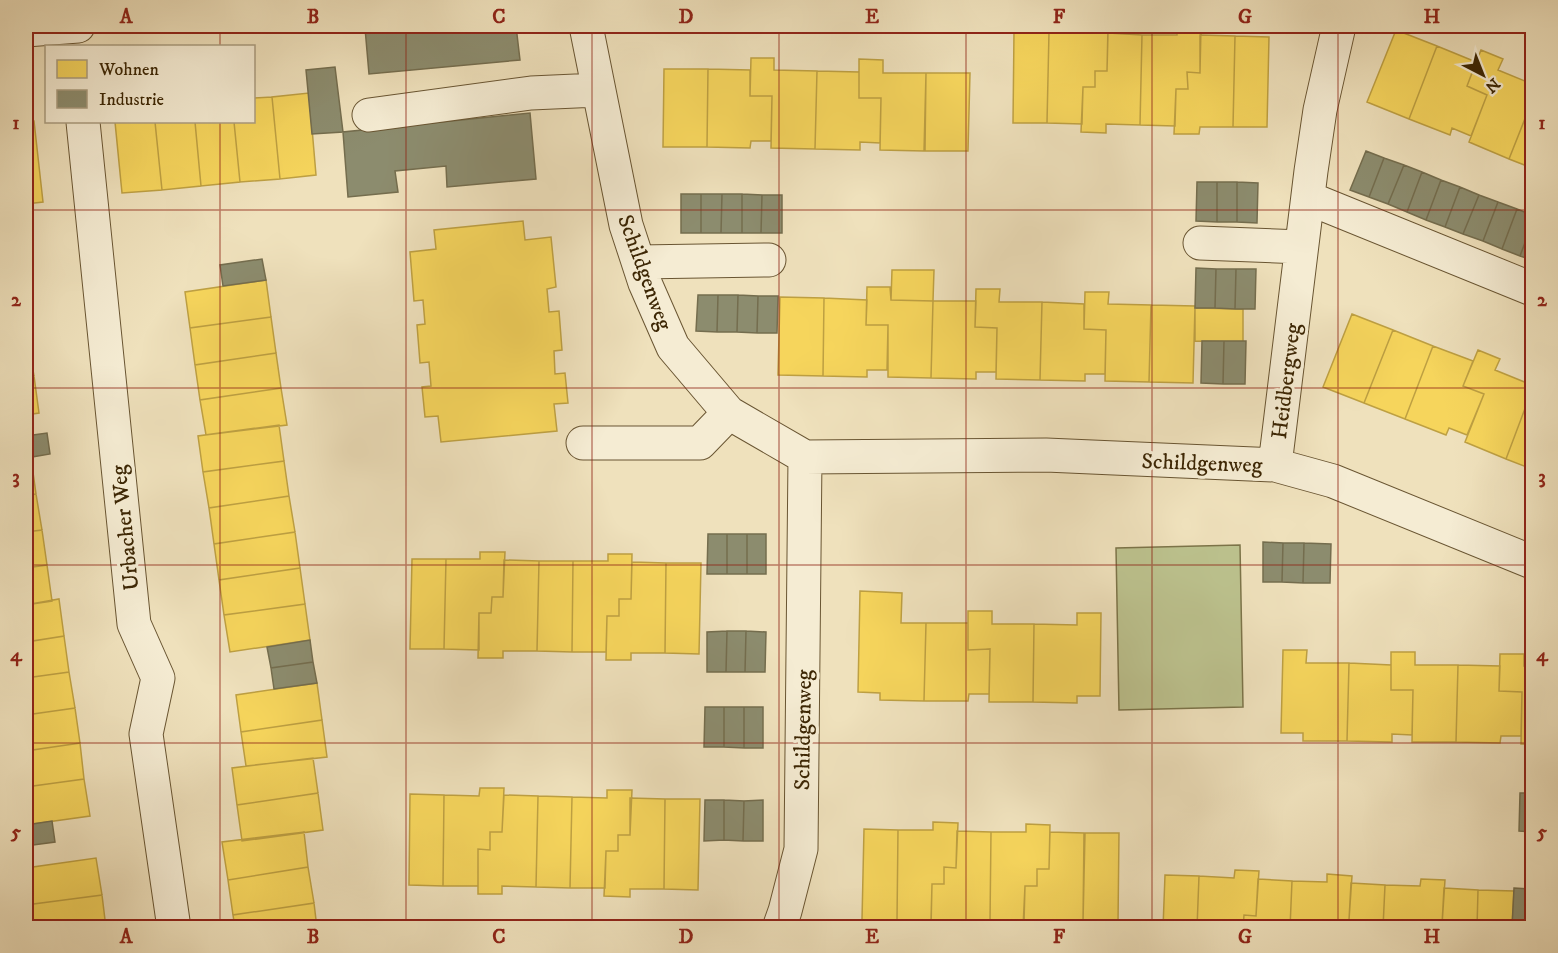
<svg xmlns="http://www.w3.org/2000/svg" width="1558" height="953" font-family="'IM FELL DW Pica',serif">
<rect width="100%" height="100%" fill="#efe1bc"/>
<filter id="stains"><feTurbulence type="fractalNoise" baseFrequency=".00333" numOctaves="4"/><feColorMatrix values="0 0 0 0 .2 0 0 0 0 .09 0 0 0 0 .02 0 0 0 .5 -.17"/></filter>
<radialGradient id="worn" r=".72"><stop offset=".6" stop-color="#630" stop-opacity="0"/><stop offset="1" stop-color="#630" stop-opacity=".3"/></radialGradient>
<path fill="#bcc28e" stroke="#7c7449" stroke-width="1.5" d="M1240,545L1243,707L1119,710L1116,548Z"/>
<path fill="#f6d55c" stroke="#bea042" stroke-width="1.5" d="M1084,26H1108L1107,71H1095V87H1083L1082,124L1047,123L1049,32L1084,33Z
M1177,27H1201L1200,73L1187,72L1188,89H1176L1175,126L1140,125L1142,35H1177Z
M1396,30L1437,46L1409,119L1367,102Z
M1014,32H1049L1047,123H1013Z
M1108,33L1142,35L1140,125L1106,124V133L1081,132L1083,87H1095V71H1107Z
M1200,35L1235,36L1233,127H1200L1199,134H1174L1176,89H1188L1187,72L1200,73Z
M1235,36L1269,37L1267,127H1233Z
M1437,46L1476,62L1467,86L1487,95L1471,136L1452,128L1450,135L1409,119Z
M1481,50L1503,59L1498,70L1532,84V101L1509,159L1469,142L1487,95L1467,86Z
M751,58H774V70L817,71L815,149L771,148L772,96H750Z
M859,59L883,60V73H926L924,151L880,150L881,98H859Z
M664,69H708L707,147H663Z
M708,69L750,70V96H772L771,141H751L750,148L707,147Z
M817,71L859,72V98H881L880,143L860,142V150L815,149Z
M926,73H970L968,151H925Z
M309,93L316,175L280,179L272,97Z
M272,97L280,179L240,182L234,122H254V98Z
M1532,101V168L1509,159Z
M34,121L43,202L26,204V122Z
M115,122H155L162,190L122,193Z
M155,122H195L201,186L162,190Z
M195,122H234L240,182L201,186Z
M523,221L525,240L551,237L556,287L547,289L549,312L559,311L562,350L554,351L555,374L565,373L568,403L554,404L557,431L441,442L438,416L425,417L422,387L431,386L429,362L420,363L417,325L425,324L423,300L414,301L410,252L436,249L434,230Z
M892,270H934L933,301L891,300Z
M266,280L271,317L190,328L185,292Z
M867,287H890L891,300L933,301L931,378L888,377V325H866Z
M976,289H1000L999,302H1042L1040,380L996,379L997,328L975,327Z
M1085,292H1109L1108,304L1151,305L1149,382L1105,381L1106,330L1084,329Z
M780,297L824,298L823,376L778,375Z
M824,298L867,300L866,325H888L887,370H867V377L823,376Z
M933,301H976L975,327L997,328L996,372H976V379L931,378Z
M1042,302L1084,304V329L1106,330L1105,374H1085V381L1040,380Z
M1151,305L1195,306L1193,383L1149,382Z
M1195,308L1243,309V342L1195,341Z
M1352,314L1393,330L1364,403L1323,387Z
M271,317L276,353L195,365L190,328Z
M1393,330L1433,346L1405,419L1364,403Z
M28,340L34,376L26,377V341Z
M1433,346L1473,361L1463,386L1484,394L1467,435L1449,428L1446,435L1405,419Z
M1478,350L1500,359L1495,370L1532,385V390L1506,459L1465,442L1484,394L1463,386Z
M276,353L281,388L200,400L195,365Z
M34,376L39,413L26,415V377Z
M281,388L287,425L206,435L200,400Z
M1532,390V469L1506,459Z
M279,425L284,461L203,472L198,436Z
M26,458H31L36,494L26,496Z
M284,461L289,496L209,508L203,472Z
M36,494L42,530L26,532V496Z
M289,496L295,532L214,544L209,508Z
M42,530L47,565L26,568V532Z
M295,532L300,568L219,580L214,544Z
M480,552H505L503,597H492L491,613H479V650L444,649L446,559H480Z
M608,554H632L631,599H619V616H607L606,652H572L573,561H608Z
M412,559H446L444,649H410Z
M504,560L539,561L537,651H503V658H478L479,613H491L492,597H503Z
M539,561H573L572,652L537,651Z
M632,562L666,563L665,653H631V660H606L607,616H619V599H631Z
M666,563H701L699,654L665,653Z
M47,565L52,601L26,605V568Z
M300,568L305,604L224,615L219,580Z
M860,591L902,593L901,623H926L924,701L880,700V693L858,692Z
M59,599L64,636L26,642V605Z
M305,604L310,640L230,652L224,615Z
M968,611H992V624H1034L1033,702H989L990,649L968,650Z
M1077,613H1101L1100,696H1077V703L1033,702L1034,624L1077,625Z
M926,623H968V650L990,649L989,694H969L968,701H924Z
M64,636L69,672L26,678V642Z
M1283,650H1307L1306,663H1349L1347,741H1303V733H1281Z
M1391,652H1415V665H1458L1456,742H1412L1413,690H1391Z
M1500,654H1524V666H1532V744H1521L1522,692L1499,691Z
M1349,663L1391,665V690H1413L1412,735L1392,734V742L1347,741Z
M1458,665L1500,666L1499,691L1522,692L1521,736H1501L1500,743L1456,742Z
M69,672L75,708L26,715V678Z
M317,683L322,720L241,732L236,695Z
M75,708L80,743L26,751V715Z
M322,720L327,757L246,766L241,732Z
M80,743L84,779L26,787V751Z
M313,758L318,793L237,805L232,768Z
M84,779L90,816L26,825V787Z
M480,788H504L502,832H490V850L478,849V886H443L444,795L479,796Z
M607,790H632L630,835H618V851H606L605,888H570L572,797L607,798Z
M318,793L323,830L242,841L237,805Z
M410,794L444,795L443,886L409,885Z
M504,795L538,796L536,887L502,886V894H478V849L490,850V832H502Z
M538,796L572,797L570,888L536,887Z
M630,798L665,799L664,889H630V897L604,896L606,851H618V835H630Z
M665,799H700L698,890L664,889Z
M933,822L958,823L956,868L944,867V884H932L931,921H897L898,830H933Z
M1026,824L1050,825L1049,869H1037V886H1025L1024,923L990,922L991,832H1026Z
M864,829L898,830L897,921L862,920Z
M957,831L991,832L990,922H956V928H931L932,884H944V867L956,868Z
M304,832L308,867L228,880L222,842Z
M1050,832L1084,833L1083,923H1049V928H1023L1025,886H1037V869H1049Z
M1085,833H1119L1118,924L1083,923Z
M96,858L102,895L26,905V868Z
M308,867L314,903L233,915L228,880Z
M1235,870L1259,871L1256,916L1244,915L1243,928H1197L1199,876L1234,878Z
M1327,874L1352,876L1349,920H1337V928H1290L1292,881L1327,882Z
M1165,875L1199,876L1197,928H1163Z
M1258,879L1292,881L1290,928H1243L1244,915L1256,916Z
M1421,879L1445,880L1442,925H1430V928H1383L1385,885L1420,886Z
M1351,883L1385,885L1383,928H1337V920H1349Z
M1444,888L1478,890L1477,928H1430V925H1442Z
M1478,890L1514,891L1512,928H1477Z
M102,895L106,928H26V905Z
M314,903L317,928H235L233,915Z"/>
<path fill="#8c8c6e" stroke="#746d4e" stroke-width="1.5" d="M397,26H516L520,60L369,74L365,28Z
M335,67L343,132L312,134L306,70Z
M530,113L536,179L447,187L446,166L395,171L398,192L348,197L343,132Z
M1366,151L1384,158L1369,197L1350,190Z
M1384,158L1404,165L1388,204L1369,197Z
M1404,165L1422,172L1407,212L1388,204Z
M1422,172L1441,180L1426,220L1407,212Z
M1441,180L1460,187L1445,227L1426,220Z
M1197,182H1217V222L1196,221Z
M1217,182H1237V222H1217Z
M1237,182L1258,183L1257,223L1237,222Z
M1460,187L1479,195L1463,234L1445,227Z
M681,194H701V233H681Z
M701,194H722L721,233H701Z
M722,194H742V233H721Z
M742,194L762,195L761,233H742Z
M762,195H782V233H761Z
M1479,195L1498,202L1483,241L1463,234Z
M1498,202L1517,209L1502,249L1483,241Z
M1517,209L1532,215V224L1520,256L1502,249Z
M1532,224V260L1520,256Z
M262,259L266,280L223,286L220,265Z
M1196,268L1216,269L1215,308H1195Z
M1216,269H1236L1235,309L1215,308Z
M1236,269H1256L1255,309H1235Z
M698,295H718L717,332L696,331Z
M718,295H738L737,332H717Z
M738,295L758,296L757,333L737,332Z
M758,296H778L777,333H757Z
M1202,341H1224L1223,384L1201,383Z
M1224,341H1246L1245,384H1223Z
M47,433L50,454L26,458V436Z
M708,534H727V574H707Z
M727,534H747V574H727Z
M747,534H766V574H747Z
M1263,542L1283,543L1282,582H1263Z
M1283,543H1304L1303,583L1282,582Z
M1304,543L1331,544L1330,583H1303Z
M727,631H746L745,672H726Z
M727,631L726,672H707V632Z
M746,631L766,632L765,672H745Z
M310,640L313,662L271,668L267,647Z
M313,662L317,683L274,689L271,668Z
M705,707H724V747H704Z
M724,707H744V748L724,747Z
M744,707H763V748H744Z
M1520,793H1532V832L1519,831Z
M705,800H724V840L704,841Z
M724,800L744,801L743,841L724,840Z
M763,800V841H743L744,801Z
M52,821L55,842L26,846V825Z
M1514,888L1532,889V928L1512,927Z"/>
<g fill="none" stroke-linecap="round" stroke-linejoin="round">
<defs>
<path id="minor" d="M586,26L626,225L645,283L673,347L729,413L805,457L1046,455L1275,465
M1339,26L1320,110L1311,171L1275,465L1333,481L1532,562
M26,30L78,26
M369,115L531,93L598,90
M83,122L134,624L158,678L146,734L174,928
M1308,198L1532,289
M1200,243L1301,247
M639,262L769,260
M583,443H700L729,413
M779,928L785,911L801,849L805,457"/>
</defs>
<use href="#minor" stroke="#695532" stroke-width="35"/>
<use href="#minor" stroke="#f5ecd3" stroke-width="33"/>
</g>
<path fill="none" stroke="#8f2418" stroke-width="1.5" stroke-opacity="0.55" d="M220,26V46M406,26V928M592,26V928M779,26V928M966,26V928M1152,26V928M1338,26V928M220,122V928M26,210H1532M26,388H1532M26,565H1532M26,743H1532"/>
<g text-anchor="middle" stroke-width="6" stroke-linejoin="round" paint-order="stroke">
<g font-size="22" fill="#3c2604" stroke="#f5ecd3">
<text transform="translate(646 272) rotate(70)" y="8">Schildgenweg</text>
<text transform="translate(1285 381) rotate(-83)" y="8">Heidbergweg</text>
<text transform="translate(1202 462) rotate(2)" y="8">Schildgenweg</text>
<text transform="translate(124 528) rotate(-96)" y="8">Urbacher Weg</text>
<text transform="translate(802 730) rotate(-89)" y="8">Schildgenweg</text>
</g>
</g>
<rect width="1558" height="953" fill="none" stroke="#efe1bc" stroke-width="66"/>
<rect x="45" y="45" width="210" height="78" fill="#f5ecd3" stroke="#ab9d80" stroke-width="1.5"/>
<rect x="57" y="60" width="30" height="18" fill="#f6d55c" stroke="#ab9d80" stroke-width="1.5"/>
<text x="99" y="75" font-size="18" fill="#3c2604">Wohnen</text>
<rect x="57" y="90" width="30" height="18" fill="#8c8c6e" stroke="#ab9d80" stroke-width="1.5"/>
<text x="99" y="105" font-size="18" fill="#3c2604">Industrie</text>
<g transform="translate(1483 75) rotate(138)" stroke="#f5ecd3" stroke-width="4.5" paint-order="stroke">
<path d="M0-4.5L10 22L0 15L-10 22Z" fill="#3c2604"/>
<text y="-9" font-size="16" font-weight="bold" text-anchor="middle" fill="#3c2604">N</text>
</g>
<rect x="33" y="33" width="1492" height="887" fill="none" stroke="#8f2418" stroke-width="2"/>
<g font-size="20" text-anchor="middle" font-weight="bold" fill="#8f2418">
<text x="126" y="23">A</text>
<text x="313" y="23">B</text>
<text x="499" y="23">C</text>
<text x="686" y="23">D</text>
<text x="872" y="23">E</text>
<text x="1059" y="23">F</text>
<text x="1245" y="23">G</text>
<text x="1432" y="23">H</text>
<text x="16" y="129">1</text>
<text x="1542" y="129">1</text>
<text x="16" y="306">2</text>
<text x="1542" y="306">2</text>
<text x="16" y="483">3</text>
<text x="1542" y="483">3</text>
<text x="16" y="661">4</text>
<text x="1542" y="661">4</text>
<text x="16" y="838">5</text>
<text x="1542" y="838">5</text>
<text x="126" y="943">A</text>
<text x="313" y="943">B</text>
<text x="499" y="943">C</text>
<text x="686" y="943">D</text>
<text x="872" y="943">E</text>
<text x="1059" y="943">F</text>
<text x="1245" y="943">G</text>
<text x="1432" y="943">H</text>
</g>
<rect width="100%" height="100%" filter="url(#stains)"/>
<rect width="100%" height="100%" fill="url(#worn)"/>
</svg>
